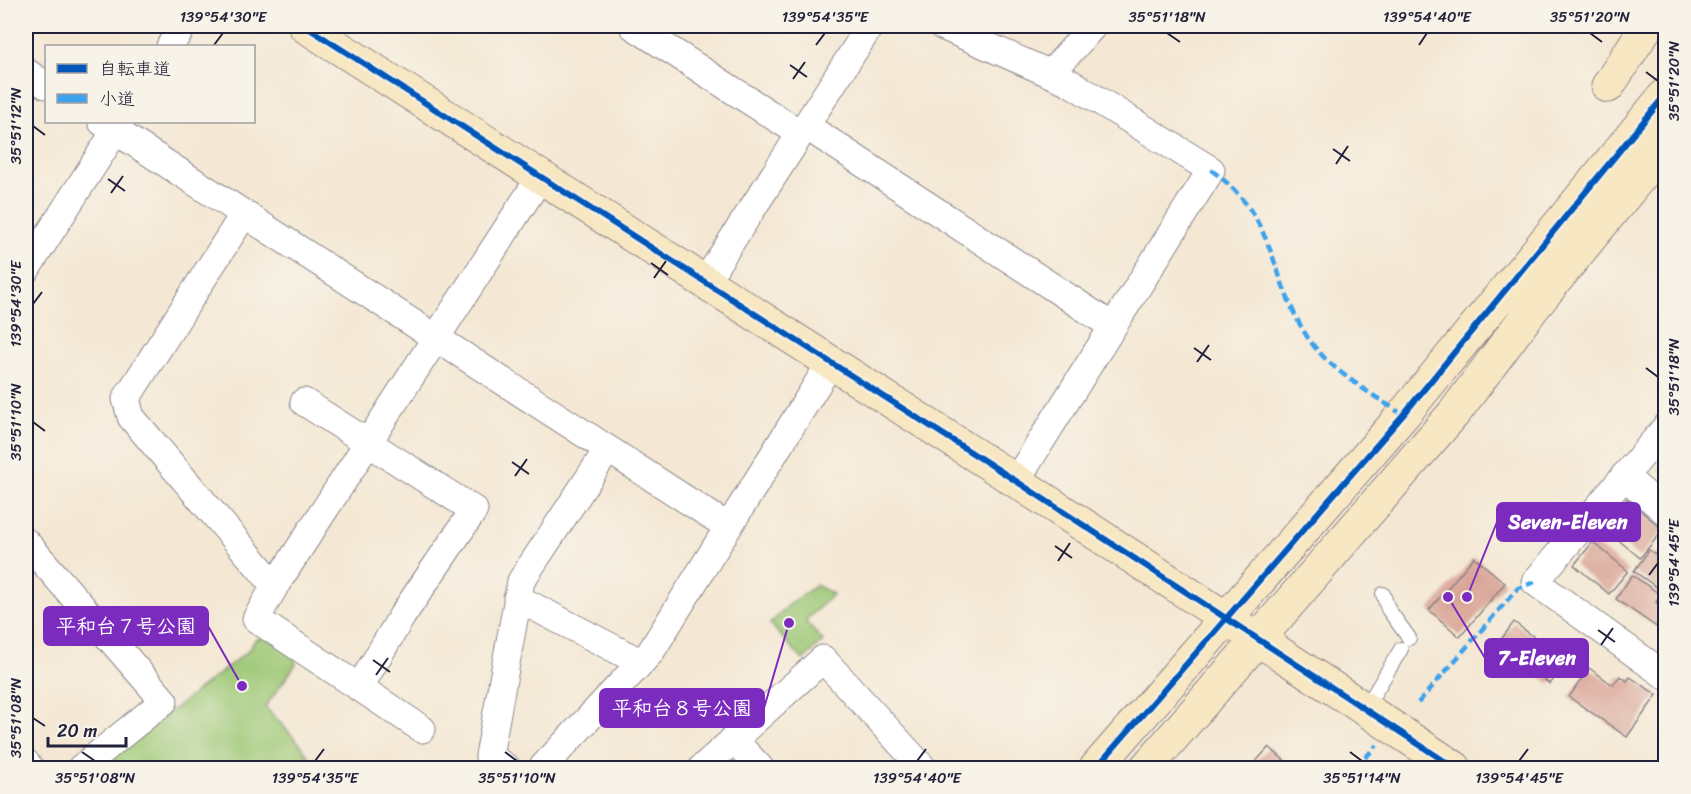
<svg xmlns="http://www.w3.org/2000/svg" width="1691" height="794" font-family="Sriracha,'Klee One',sans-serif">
<rect width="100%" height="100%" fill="#f7f3e8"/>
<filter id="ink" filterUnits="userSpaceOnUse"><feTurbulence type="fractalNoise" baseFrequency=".0167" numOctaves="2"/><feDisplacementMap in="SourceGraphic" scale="12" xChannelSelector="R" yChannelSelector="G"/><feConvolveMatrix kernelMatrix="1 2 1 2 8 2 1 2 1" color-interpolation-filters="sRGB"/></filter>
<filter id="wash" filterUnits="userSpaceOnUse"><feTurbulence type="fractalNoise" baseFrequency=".008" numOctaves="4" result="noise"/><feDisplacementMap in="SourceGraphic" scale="24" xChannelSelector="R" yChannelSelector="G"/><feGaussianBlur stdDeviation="1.35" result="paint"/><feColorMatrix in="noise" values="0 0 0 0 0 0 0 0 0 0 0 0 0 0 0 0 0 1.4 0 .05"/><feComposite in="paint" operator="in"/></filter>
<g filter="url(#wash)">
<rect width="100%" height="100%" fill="#f4e7d3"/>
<path fill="#9cc774" stroke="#5f7458" stroke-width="1.5" d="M816,585L833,594L805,621L823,641L803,660L770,624L789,605Z
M267,636L293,653L296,664L265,707L300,744L316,768H99L248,651L255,640Z"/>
<g id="blocks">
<path fill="#d9a597" d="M1666,461V477L1657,470Z
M1627,499L1663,530L1640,558L1603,527Z
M1593,542L1628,571L1609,594L1574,565Z
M1649,550L1658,556L1661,553L1666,556V594L1634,571Z
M1474,557L1505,583L1460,637L1429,610Z
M1632,575L1661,595L1656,602L1666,608V617L1658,628L1616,599Z
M1514,622L1547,647L1550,642L1571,657L1550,684L1497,645Z
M1589,668L1613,685L1620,676L1627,681L1630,677L1657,695L1627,737L1569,697Z
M1269,747L1293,768H1250Z"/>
</g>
</g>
<g filter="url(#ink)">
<use href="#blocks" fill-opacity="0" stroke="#8b8487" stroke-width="1.5"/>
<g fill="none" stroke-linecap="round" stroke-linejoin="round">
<defs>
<path id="lane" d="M1383,594L1388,609L1409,638
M1365,709L1401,649"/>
<path id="street" d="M633,26L801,134
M942,26L1069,82L1211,170L1016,481
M170,46L183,26
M26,72L46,85
M1050,74L1093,26
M102,122L727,526
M806,126L1112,326
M244,214L126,399L131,417L275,586
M26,270L121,122
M705,282L870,26
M304,402L474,510L402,616L359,688
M1666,427L1535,582L1666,676
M1624,476L1666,512
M26,542L164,701L81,768
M517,598L640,662
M422,729L256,619L275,586L541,176
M733,739L760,768
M26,763L30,768
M507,768L489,756L521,581L608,449
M542,768L650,653L831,362
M702,768L823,659L923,768"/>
<path id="secondary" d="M305,26L1016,481L1455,768
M1608,86L1647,26
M1096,768L1403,415L1666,94
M1146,768L1455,412L1532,309L1666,145"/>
</defs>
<use href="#lane" stroke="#8b8487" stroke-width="16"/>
<use href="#street" stroke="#8b8487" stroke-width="29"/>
<use href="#secondary" stroke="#8b8487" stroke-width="35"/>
<use href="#lane" stroke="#fff" stroke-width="14"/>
<use href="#street" stroke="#fff" stroke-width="27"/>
<use href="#secondary" stroke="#f8e7c3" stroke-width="33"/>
<path stroke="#3ea2ec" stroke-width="4.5" stroke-dasharray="9 4.5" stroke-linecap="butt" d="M1211,170C1278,218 1269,278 1308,338C1330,371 1371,393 1403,415
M1418,703L1518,588L1535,582
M1356,768L1377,745"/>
<defs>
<path id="cycleway" d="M305,26L1016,481L1455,768
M1096,768L1403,415L1666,94"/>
</defs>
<use href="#cycleway" stroke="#f7f3e8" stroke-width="10"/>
<use href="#cycleway" stroke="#0057b8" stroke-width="6"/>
</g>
</g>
<path fill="none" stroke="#22223b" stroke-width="2" d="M1167,33L1180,42M1590,33L1602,42M214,45L223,33M816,45L825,33M1419,45L1427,33M790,65L807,77M1646,72L1658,81M793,79L805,62M33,126L45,135M1333,149L1350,161M1336,164L1348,146M108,179L125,191M111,193L123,176M651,263L668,275M654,278L666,261M33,304L42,292M1194,348L1211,360M1197,362L1209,345M1646,368L1658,377M33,422L45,431M512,462L529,474M515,476L527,459M1055,546L1072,558M1058,561L1070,543M1649,575L1658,563M1598,630L1615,642M1601,645L1613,628M373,660L390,672M376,675L388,658M33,718L45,726M82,752L95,761M505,752L517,761M1350,752L1362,761M315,761L324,749M917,761L926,749M1519,761L1528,749"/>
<path fill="none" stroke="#7b2cbf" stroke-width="2" d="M1467 597L1497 522M242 686L208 626M1448 597L1485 658M789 623L764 708"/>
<g fill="#7b2cbf" stroke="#f7f3e8" stroke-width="2">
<circle cx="1467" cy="597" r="6"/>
<circle cx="242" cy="686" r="6"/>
<circle cx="1448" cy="597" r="6"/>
<circle cx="789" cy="623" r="6"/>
</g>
<g fill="#7b2cbf" stroke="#7b2cbf" stroke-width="2">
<rect x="1497" y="503" width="143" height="38" rx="6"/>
<rect x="44" y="607" width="164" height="38" rx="6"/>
<rect x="1485" y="639" width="103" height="38" rx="6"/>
<rect x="600" y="689" width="164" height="38" rx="6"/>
</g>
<g font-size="20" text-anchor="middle" font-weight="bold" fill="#fff">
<text x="1568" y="529">Seven-Eleven</text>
<text x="126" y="633">平和台７号公園</text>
<text x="1537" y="665">7-Eleven</text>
<text x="682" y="715">平和台８号公園</text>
</g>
<rect width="1691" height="794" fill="none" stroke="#f7f3e8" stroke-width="66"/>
<rect x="45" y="45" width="210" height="78" fill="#f7f3e8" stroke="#a29fa3" stroke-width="1.5"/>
<rect x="57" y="64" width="30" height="9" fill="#0057b8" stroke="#a29fa3" stroke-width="1.5"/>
<text x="99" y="75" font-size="18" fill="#22223b">自転車道</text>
<rect x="57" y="94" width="30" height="9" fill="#3ea2ec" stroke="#a29fa3" stroke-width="1.5"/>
<text x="99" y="105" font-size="18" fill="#22223b">小道</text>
<path d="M48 737v9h78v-9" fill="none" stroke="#22223b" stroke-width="3"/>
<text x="57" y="737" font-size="18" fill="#22223b" stroke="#f7f3e8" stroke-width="4.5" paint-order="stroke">20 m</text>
<rect x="33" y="33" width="1625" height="728" fill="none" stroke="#22223b" stroke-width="2"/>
<g font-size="15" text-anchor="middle" fill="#22223b">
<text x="223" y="22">139°54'30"E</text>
<text x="825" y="22">139°54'35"E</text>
<text x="1167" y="22">35°51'18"N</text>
<text x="1427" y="22">139°54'40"E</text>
<text x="1590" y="22">35°51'20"N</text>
<text transform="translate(1674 81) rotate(-90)" y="5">35°51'20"N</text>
<text transform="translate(16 126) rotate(-90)" y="5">35°51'12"N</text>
<text transform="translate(16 304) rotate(-90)" y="5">139°54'30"E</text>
<text transform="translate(1674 377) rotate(-90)" y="5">35°51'18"N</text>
<text transform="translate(16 422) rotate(-90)" y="5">35°51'10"N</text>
<text transform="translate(1674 563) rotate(-90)" y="5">139°54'45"E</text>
<text transform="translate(16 718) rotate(-90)" y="5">35°51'08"N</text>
<text x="95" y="783">35°51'08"N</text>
<text x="315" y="783">139°54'35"E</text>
<text x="517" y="783">35°51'10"N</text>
<text x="917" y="783">139°54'40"E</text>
<text x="1362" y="783">35°51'14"N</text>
<text x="1519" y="783">139°54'45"E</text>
</g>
</svg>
